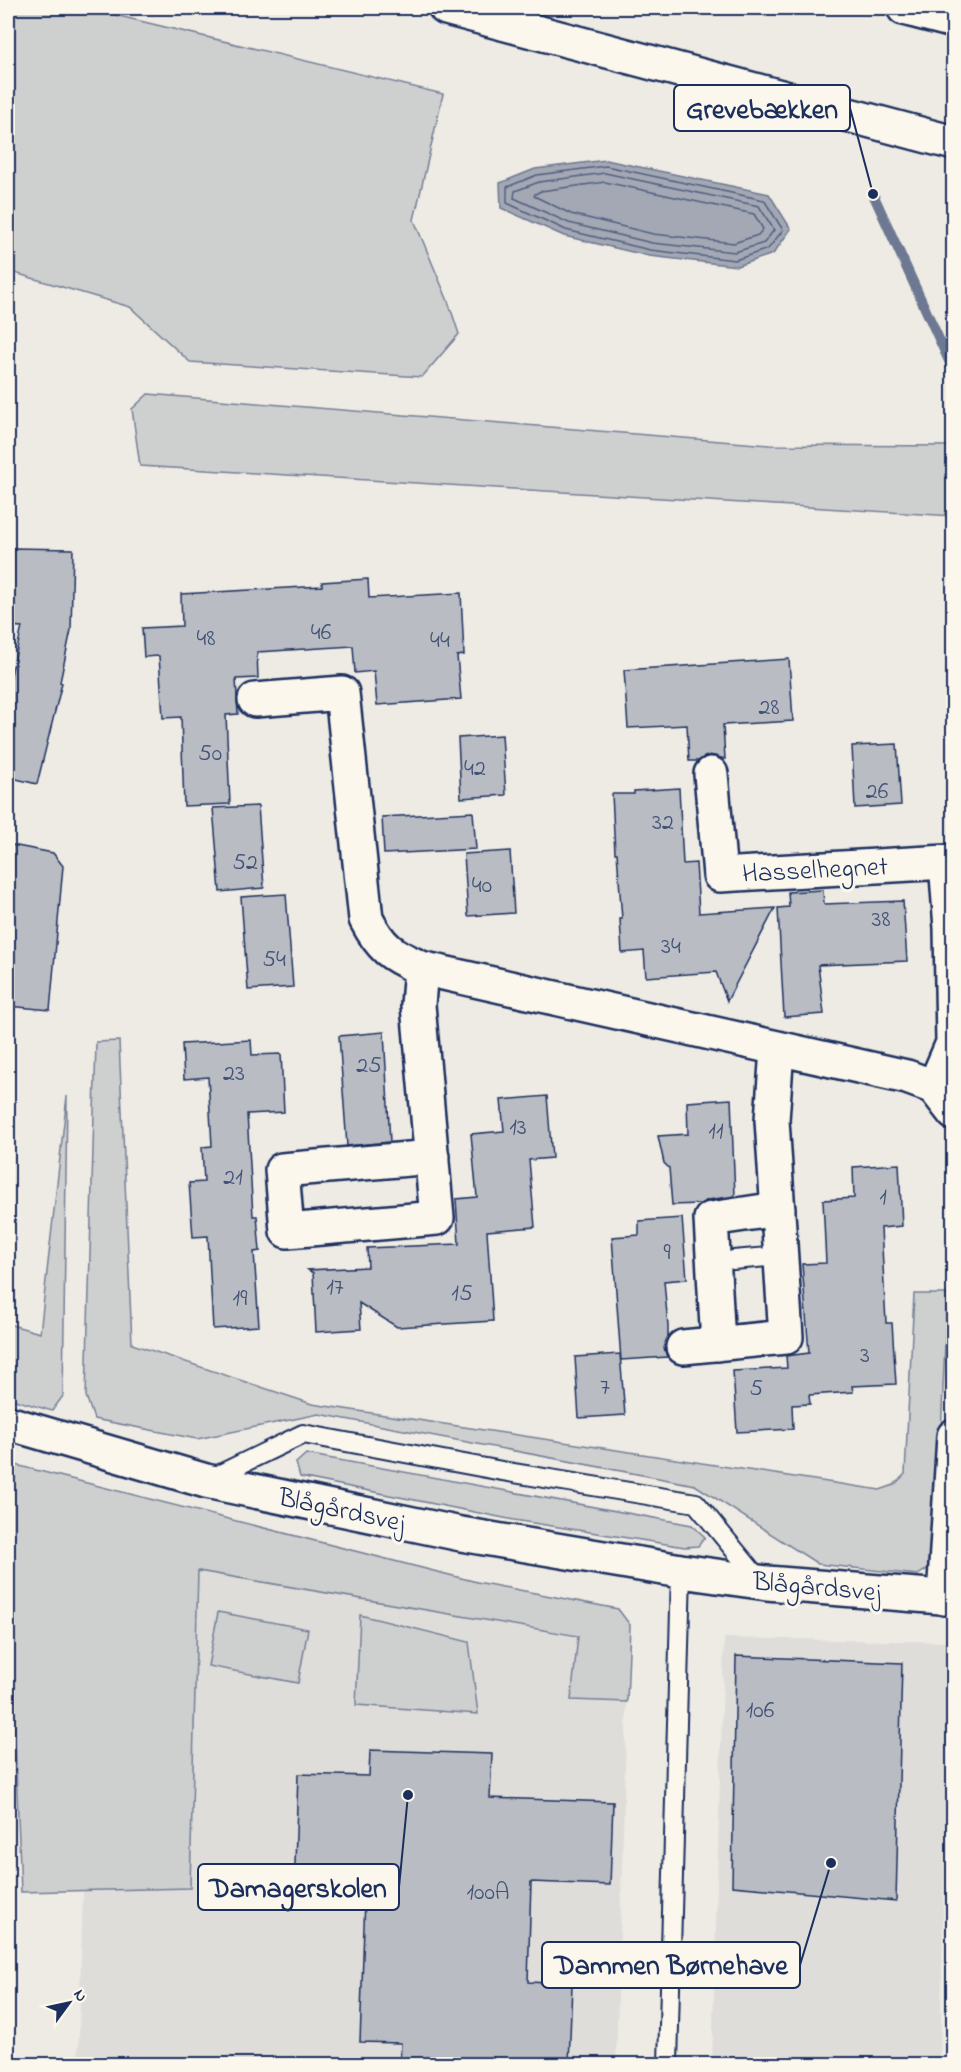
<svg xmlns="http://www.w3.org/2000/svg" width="961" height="2072" font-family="'Indie Flower',sans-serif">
<rect width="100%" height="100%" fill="#eeebe4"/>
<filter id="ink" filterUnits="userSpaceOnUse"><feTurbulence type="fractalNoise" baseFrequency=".0167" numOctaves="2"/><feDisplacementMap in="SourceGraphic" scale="12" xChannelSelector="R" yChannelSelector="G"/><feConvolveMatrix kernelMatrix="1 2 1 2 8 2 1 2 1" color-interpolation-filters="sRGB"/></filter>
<g filter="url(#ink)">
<path fill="#deddda" d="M197,1570L579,1637L571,1700L627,1702L616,2064H78L83,1890L190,1888Z
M724,1638L949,1642L940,2064H712Z"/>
<path fill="#cecfcf" stroke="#747f96" stroke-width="1.5" d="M8,8H86L443,94L414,220L448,301L459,334L422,377L190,362L130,307L8,271Z
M148,394L769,445L953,446V516L140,466L132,409Z
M119,1041L132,1344L312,1404L880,1490L894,1485L905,1474L914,1294H947L936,1553L930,1567L918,1575L818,1564L695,1485L319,1414L197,1439L94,1419L86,1396L96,1042Z
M67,1096L63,1396L52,1411L8,1398V1324L40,1333Z
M306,1454L692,1525L705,1537L698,1546L685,1547L514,1520L300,1477L296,1463Z
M8,1463L477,1582L618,1609L630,1625L627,1702L571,1700L578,1636L198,1571L190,1888L21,1892L8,1565Z
M218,1612L308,1629L298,1683L208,1666Z
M360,1615L469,1642L478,1714L356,1705Z"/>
<path fill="#a3a8b4" stroke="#6d7892" stroke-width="1.5" d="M606,160L769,194L791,229L773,254L737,266L649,256L564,236L501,208L500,183L535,169Z"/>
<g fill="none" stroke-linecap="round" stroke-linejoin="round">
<path stroke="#515f80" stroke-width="1.5" d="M606,166L764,200L783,230L768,249L735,260L650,250L566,230L507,203V187L537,175Z
M605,173L759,206L774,230L764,243L735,252L652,243L569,223L514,198L515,191L539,182Z
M605,182L754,214L763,229L758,235L734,243L653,234L571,214L534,196L535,194L541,191Z"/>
<path stroke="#6d7892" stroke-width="10" d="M873,194L954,372"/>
</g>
<path fill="#b9bcc3" stroke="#1b2f5e" stroke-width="1.5" d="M11,548L73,549L71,630L60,682L62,683L37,784L8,777V688L22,627L8,626V575H10Z
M368,579L369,598L461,593L464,655L457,656L461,699L377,705L374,671L355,673L353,646L257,652L258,678L236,679L238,714L226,715L230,804L184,806L181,717L163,718L159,656L144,657L142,628L182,626L181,594L322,586V582Z
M789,659L793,721L723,725L725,759L710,755L699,761H689L687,725L628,728L624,670Z
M502,735L506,795L461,798L458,738Z
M897,744L901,805L855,808L852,746Z
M679,788L683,864L696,863L699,913L775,908L727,1001L716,972L646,977L644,951L622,953L620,919H622L617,853H615L612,794H634V791Z
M258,806L264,888L220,892L213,808Z
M473,812L476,849L384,854L382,817Z
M12,845L53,853L63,866L50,1010L8,1006V865Z
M510,851L514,913L468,916L464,854Z
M823,890L824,904L903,901L907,961L818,965L824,1014L784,1017L778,908L789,907L788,892Z
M286,894L293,987L248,990L241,897Z
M384,1032L390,1142L347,1146L339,1036Z
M251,1040L252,1055L281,1054L284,1112L247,1114L253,1216H257L260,1251L254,1252L259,1326L213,1329L208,1236L193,1237L189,1183L204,1182L202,1147L212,1146L208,1077L184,1079L182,1044Z
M547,1096L552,1158L529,1160L535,1227L487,1231L493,1321L397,1327L359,1303L361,1329L316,1332L313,1273L308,1270L368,1267L367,1248L459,1244L456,1199L477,1197L471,1134L504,1131L501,1100Z
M731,1099L735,1196L708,1200L700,1204L672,1205L669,1168L664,1163L658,1136L688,1134L687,1102Z
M899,1164L902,1226L881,1228L886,1323H892L896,1384L852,1386L853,1392L809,1395L810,1404L792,1405L793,1429L737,1432L733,1371L787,1368L786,1356L809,1353L802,1264L826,1263L823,1200L854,1198L853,1167Z
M682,1218L687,1279L664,1281L668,1326V1337L664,1348L667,1357L621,1360L612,1237L639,1235V1221Z
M620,1354L625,1415L579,1418L575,1357Z
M736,1656L902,1663L896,1901L732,1886Z
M370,1750L492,1754L490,1798L613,1802L610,1885L531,1882L528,1982L572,1984L569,2064H400L401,2043L360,2042L365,1898L294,1895L298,1774L369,1776Z"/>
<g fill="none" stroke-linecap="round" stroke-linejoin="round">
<defs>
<path id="lane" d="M733,1260L781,1256
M208,1480L303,1434L502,1471L696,1503L760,1581
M668,2064L681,1571"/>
<path id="street" d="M255,700L342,693L366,919C381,948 391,955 421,968L907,1077L934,1087L954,1113
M711,774L720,875L946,862L951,928L953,1043L934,1087
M421,968L418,1005L437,1218L287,1231L282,1170L432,1157
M718,1344L711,1219L778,1209
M683,1347L786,1337L772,1120L777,1049
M944,1598L954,1436"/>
<path id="secondary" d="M8,1423L206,1481L461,1534L681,1571L767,1583L954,1598"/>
<path id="highway" d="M446,8L954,143
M904,8L954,21"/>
</defs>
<use href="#lane" stroke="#1b2f5e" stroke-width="22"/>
<use href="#street" stroke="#1b2f5e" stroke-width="38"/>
<use href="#secondary" stroke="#1b2f5e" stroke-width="38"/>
<use href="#highway" stroke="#1b2f5e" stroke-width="38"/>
<use href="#lane" stroke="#fbf7ec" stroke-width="18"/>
<use href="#street" stroke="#fbf7ec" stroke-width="33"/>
<use href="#secondary" stroke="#fbf7ec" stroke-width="33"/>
<use href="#highway" stroke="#fbf7ec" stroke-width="33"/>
</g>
</g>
<g text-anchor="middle" stroke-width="6" stroke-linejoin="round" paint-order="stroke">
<g font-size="24" fill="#425277">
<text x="321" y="639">46</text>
<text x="206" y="645">48</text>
<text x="440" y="647">44</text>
<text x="769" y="714">28</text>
<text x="210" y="760">50</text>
<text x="475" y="775">42</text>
<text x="877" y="798">26</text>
<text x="663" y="829">32</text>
<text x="245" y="869">52</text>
<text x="482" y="892">40</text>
<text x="881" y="926">38</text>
<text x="671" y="953">34</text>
<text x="274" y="966">54</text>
<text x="369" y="1072">25</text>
<text x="234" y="1080">23</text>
<text x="518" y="1134">13</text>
<text x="716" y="1138">11</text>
<text x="233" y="1184">21</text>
<text x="883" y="1204">1</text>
<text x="667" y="1259">9</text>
<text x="335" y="1294">17</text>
<text x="462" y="1300">15</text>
<text x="240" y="1305">19</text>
<text x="865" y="1362">3</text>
<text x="605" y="1394">7</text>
<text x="756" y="1395">5</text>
<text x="760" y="1717">106</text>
<text x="488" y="1899">100A</text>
</g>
<g font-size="27" fill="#1b2f5e" stroke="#fbf7ec">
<text transform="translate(815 869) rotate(-3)" y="9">Hasselhegnet</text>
<text transform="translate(342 1509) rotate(12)" y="9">Blågårdsvej</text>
<text transform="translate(817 1586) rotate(5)" y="9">Blågårdsvej</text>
</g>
</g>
<path fill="none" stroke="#1b2f5e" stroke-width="2" d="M873 194L850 108M408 1795L399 1887M831 1863L800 1965"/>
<g fill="#1b2f5e" stroke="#fbf7ec" stroke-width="2">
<circle cx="873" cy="194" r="6"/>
<circle cx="408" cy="1795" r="6"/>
<circle cx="831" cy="1863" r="6"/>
</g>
<g fill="#fbf7ec" stroke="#1b2f5e" stroke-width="2">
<rect x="674" y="85" width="176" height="46" rx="6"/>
<rect x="198" y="1864" width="201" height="46" rx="6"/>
<rect x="542" y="1942" width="258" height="46" rx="6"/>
</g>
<g font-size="28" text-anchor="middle" font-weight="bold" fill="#1b2f5e">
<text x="762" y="118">Grevebækken</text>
<text x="298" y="1897">Damagerskolen</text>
<text x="671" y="1974">Dammen Børnehave</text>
</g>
<rect width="961" height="2072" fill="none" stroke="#fbf7ec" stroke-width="30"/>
<rect x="15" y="15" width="931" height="2042" fill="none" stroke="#1b2f5e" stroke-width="2" filter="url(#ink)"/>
<g transform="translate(69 2003) rotate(57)" stroke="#fbf7ec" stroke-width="4.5" paint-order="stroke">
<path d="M0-4.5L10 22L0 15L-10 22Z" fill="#1b2f5e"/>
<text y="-9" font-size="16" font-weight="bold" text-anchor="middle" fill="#1b2f5e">N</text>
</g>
</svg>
